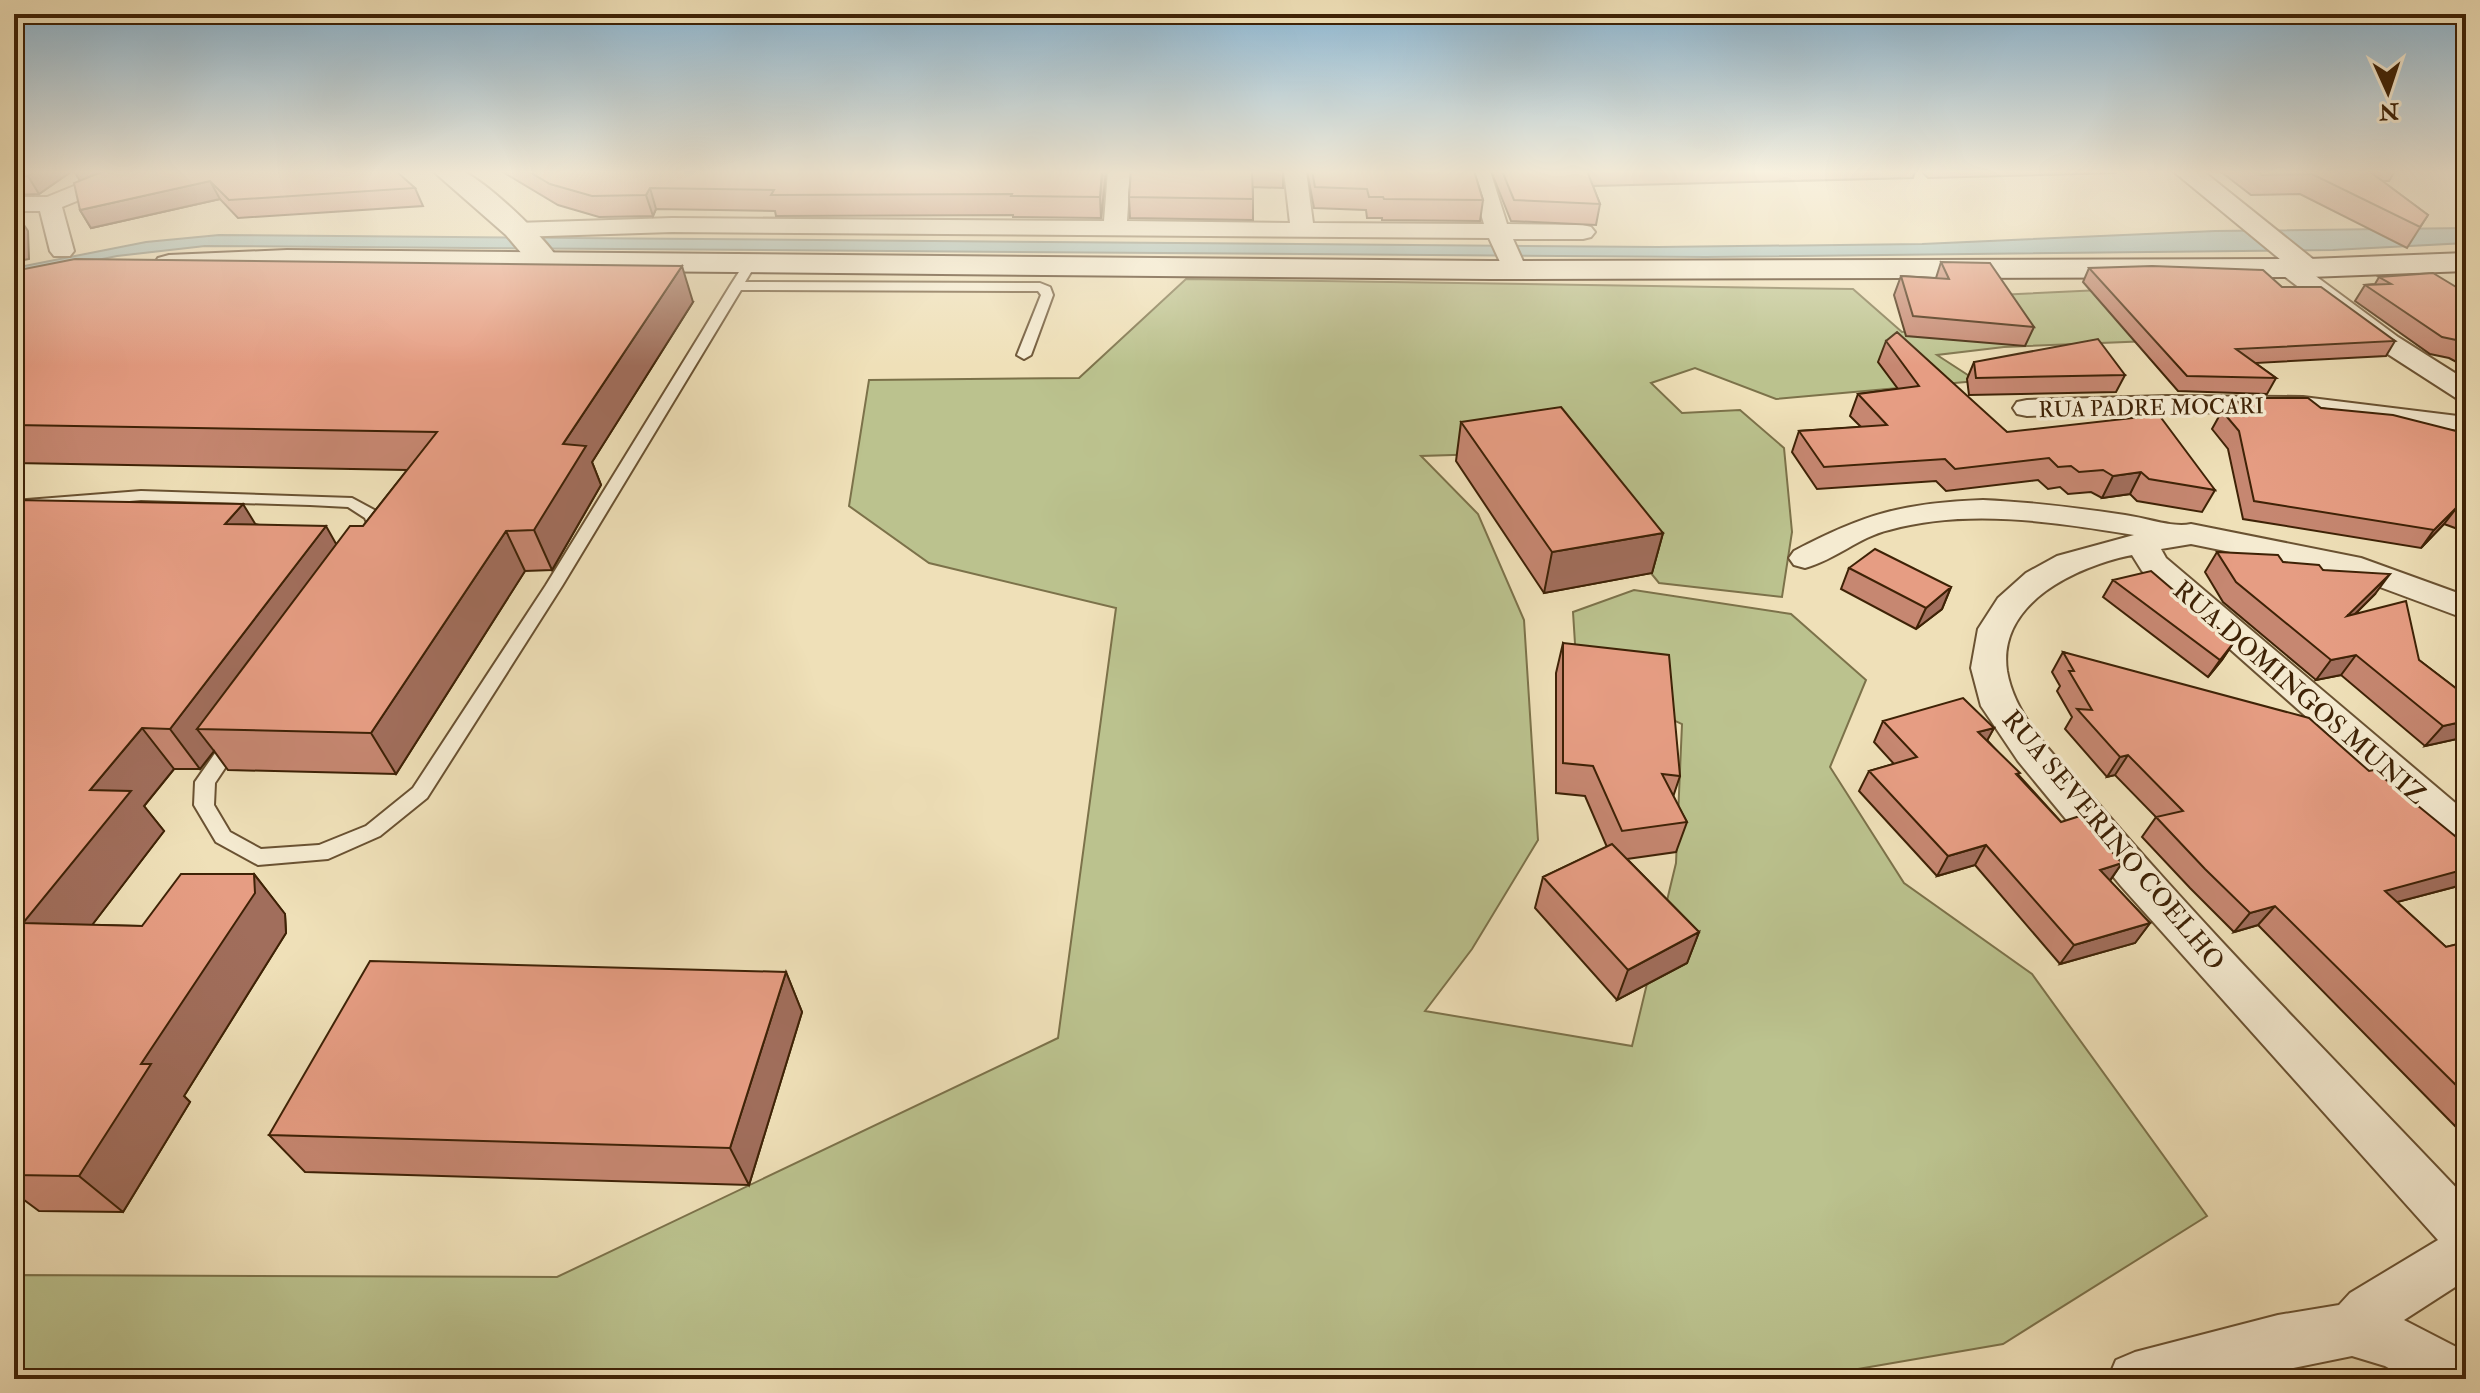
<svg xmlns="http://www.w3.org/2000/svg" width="2480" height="1393" font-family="'IM FELL Double Pica',serif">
<rect width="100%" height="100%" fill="#efe0b8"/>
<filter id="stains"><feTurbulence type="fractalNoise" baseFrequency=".0025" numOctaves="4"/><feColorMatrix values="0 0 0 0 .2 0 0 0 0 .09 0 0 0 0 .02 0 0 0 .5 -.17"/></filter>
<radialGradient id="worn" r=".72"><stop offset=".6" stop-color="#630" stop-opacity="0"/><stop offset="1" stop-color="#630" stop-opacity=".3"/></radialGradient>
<path fill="#bbc28e" stroke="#7c724a" stroke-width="2" d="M1186,279L1853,289L1902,332L1960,327L1976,296L2122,289L2174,340L2004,347L1937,355L1977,381L1776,399L1695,368L1651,383L1682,413L1740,410L1784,448L1792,532L1782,597L1659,583L1552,452L1421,456L1478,514L1524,620L1538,840L1472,949L1425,1011L1632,1046L1676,863L1682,724L1577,675L1573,612L1634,590L1791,614L1866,680L1830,767L1904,883L2032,974L2207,1216L2003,1344L1800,1379H14V1275L557,1277L1058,1038L1116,608L929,563L849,506L869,380L1079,378Z"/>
<path fill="#9dbbb8" stroke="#777e71" stroke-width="2" d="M2466,228V243L2333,250L1706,257L205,246L117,256L14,277V268L146,242L219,235L1658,247L1922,244L2215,231Z"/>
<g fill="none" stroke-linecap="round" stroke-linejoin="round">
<defs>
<path id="service" d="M750,260L756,264L745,282L1040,283L1050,287L1053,295L1031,355L1024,359L1017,355L1041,295L1038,291L741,290L562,586L427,798L380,836L328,859L258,865L216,842L194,805L195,782L227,736L234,734L243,741L215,783L214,805L230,832L261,849L319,845L366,826L413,788L546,585L730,286L746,261Z
M141,491L352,498L378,512L386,530L381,539H369L367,536L370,530L365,518L348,507L310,505L141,500L14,511V501Z"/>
<path id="minor" d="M111,171H142L139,176L62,207L74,251L70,256H54L50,251L40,211H14V197H47Z
M1108,171H1130L1127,221L1290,223L1284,171H1306L1313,223L1484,224L1468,171H1490L1507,224L1583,225L1591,227L1595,232L1591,237L1583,239H1513L1527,270L1524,275H1506L1489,238L672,232L516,237L508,235L504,230L508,225L516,223L672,218L1104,221Z
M2289,261L2298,263L2398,337L2466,380V400L2456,398L2380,349L2280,273L2277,268L2280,263Z
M2167,396L2303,397L2466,417V435L2303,413L2167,412L2027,416L2017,414L2013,408L2017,402L2027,400Z
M1983,500C2031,502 2078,508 2125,515C2147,518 2172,528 2191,524L2361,558L2466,596V619L2353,577L2191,544L2161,549L2166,558L2466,812V850L2452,846L2142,571L2132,555C2078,566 1997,602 2007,671C2016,724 2068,769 2102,808C2218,943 2344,1069 2466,1198V1280L2404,1320L2466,1352V1379H2408L2385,1366L2352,1356L2239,1379H2108L2116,1360L2135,1352L2278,1315L2339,1305L2350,1293L2438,1240L2121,886L2018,761L1981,706L1971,668L1978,629L1998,598L2026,573L2057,556L2134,535C2054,522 1968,508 1889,530C1859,537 1835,560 1805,568L1794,565L1789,558L1794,551C1864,514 1903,503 1983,500Z"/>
<path id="tertiary" d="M433,171C442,171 456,169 464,172C488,183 547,239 560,262L556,268L545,271L534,268L506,235Z
M2173,171H2203L2324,268L2320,274L2309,277L2298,274Z"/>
<path id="secondary" d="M287,250L1490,261L2309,259L2466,253V271L2309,277L1490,279L287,268L169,273L158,270L154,264L158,258L169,255Z"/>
</defs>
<use href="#service" stroke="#6a5232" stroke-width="4"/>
<use href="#minor" stroke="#6a5232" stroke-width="4"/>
<use href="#tertiary" stroke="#6a5232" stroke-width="4"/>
<use href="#secondary" stroke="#3e2206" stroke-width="4"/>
<use href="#service" fill="#f5ebd1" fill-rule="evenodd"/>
<use href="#minor" fill="#f5ebd1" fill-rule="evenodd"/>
<use href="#tertiary" fill="#f5ebd1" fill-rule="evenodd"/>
<use href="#secondary" fill="#f5ebd1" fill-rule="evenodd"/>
</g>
<path fill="#c68771" stroke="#3e2206" stroke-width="2" d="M14,171H72L39,194L14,195Z
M104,171L415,188L423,206L238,218L220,199L91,228L80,210Z
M501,171H1106L1101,218L1013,217V215L776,216L775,211L656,209L653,216L599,217L558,205Z
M1131,171H1283V188L1253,187V220L1130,218L1129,197Z
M1307,171H1474L1483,200L1480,221L1382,220V218H1367L1366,210L1314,208Z
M1491,171H1915L1913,178L1593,186L1600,204L1596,225L1511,221Z
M1921,171H2117L2116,173L1928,178Z
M2220,171H2395L2389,181H2382L2428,215L2407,248L2300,194L2251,195Z
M1941,262L2034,327L2025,346L1906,336L1894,295L1901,276L1936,278Z
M2089,268L2282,287L2395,341L2386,356L2255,363L2276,378L2267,394L2178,391L2083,282Z
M14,271L693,302L592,462L601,485L552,570L525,571L396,774L228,770L214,751L200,769H174L144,806L164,831L92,925L142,926L254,874L285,914L286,933L184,1096L190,1102L123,1212L39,1211L16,1194H14V500L255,524L336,544L363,526L407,470L14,463Z
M2379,277L2466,293V367L2449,358L2430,354L2355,301L2365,285L2375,284Z
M1886,341L2007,432L2215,490L2202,512L2137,501L2130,494L2102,498L2091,492L2068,494L2060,487L2048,489L2038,480L1946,491L1936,481L1817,489L1792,452L1799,431L1861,427L1850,416L1858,394L1898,389L1878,362Z
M1974,362L2125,375L2116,392L1969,395L1967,379Z
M2240,398L2321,408L2456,431L2462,423L2466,424V532L2444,524L2421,548L2243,519L2228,449L2212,429L2222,411L2234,409Z
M1461,422L1663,533L1652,573L1544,593L1456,461Z
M2217,552L2283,562L2323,570L2375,594L2355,614L2419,660L2466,696V737L2425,746L2341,675L2316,680L2223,602L2205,572Z
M1849,568L1951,587L1942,609L1916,629L1841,589Z
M2113,580L2234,642L2222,660L2208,677L2103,597Z
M1563,643L1680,776L1673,797L1687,822L1676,852L1627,859L1699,932L1687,963L1617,1000L1535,908L1543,877L1607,847L1585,796L1556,793V673Z
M2063,652L2369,771L2466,845V877L2458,886L2397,902L2446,947L2466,942V1122L2455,1126L2258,925L2234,932L2190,888L2142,837L2156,817L2115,775L2107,777L2065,729L2072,717L2057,691L2060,686L2052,672Z
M1883,721L1994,728L1987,740L2061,822L2122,863L2110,881L2150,923L2135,943L2060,964L1975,865L1937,876L1859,791L1869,771L1894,764L1874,742Z
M786,972L802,1012L749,1185L305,1172L269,1135Z"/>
<path fill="#a16e5c" stroke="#3e2206" stroke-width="2" d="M35,171H72L39,194L28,176Z
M74,171H103L80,181Z
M1102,171H1106L1101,218L1100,197Z
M210,181L220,199L91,228L80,210Z
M650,188L656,209L653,216L646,195Z
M16,213L28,231L29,259L14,262V241Z
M682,266L693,302L592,462L601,485L552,570L534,530L563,444Z
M2141,472L2130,494L2102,498L2113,476Z
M243,504L267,543L225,524Z
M2458,506L2444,524L2421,548L2434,530Z
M326,526L348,565L197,729L214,751L200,769L170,729Z
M506,531L525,571L396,774L371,733Z
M1663,533L1652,573L1544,593L1552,552Z
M2390,574L2375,594L2333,636L2347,616Z
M1951,587L1942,609L1916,629L1926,608Z
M2234,642L2222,660L2208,677L2220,660Z
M2356,655L2341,675L2316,680L2331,660Z
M2466,721V737L2425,746L2443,726Z
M142,728L174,769L144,806L164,831L63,963L23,923L90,790Z
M1994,728L1983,748L1978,732Z
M2128,755L2115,775L2107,777L2120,757Z
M1986,845L1975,865L1937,876L1948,856Z
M2122,863L2108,883L2100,870Z
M2466,864V877L2458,886L2367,910L2385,891Z
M254,874L285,914L286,933L184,1096L190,1102L123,1212L79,1176L141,1064Z
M2275,906L2258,925L2234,932L2250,913Z
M2150,923L2135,943L2060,964L2074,945Z
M1699,932L1687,963L1617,1000L1628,970Z
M786,972L802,1012L749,1185L730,1148Z
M2466,1117V1122L2455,1126Z"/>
<path fill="#e69d83" stroke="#3e2206" stroke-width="2" d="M14,171H35L28,176L14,177Z
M104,171H396L415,188L229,200L210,181L80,210L74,183Z
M528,171H1102L1100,197L1011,196L1012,194L771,195L774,190L650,188L646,195L592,196L550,184Z
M1131,171H1252L1253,199L1129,197Z
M1312,171H1474L1483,200L1384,199L1383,197H1369L1367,189L1315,187Z
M1502,171H1587L1600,204L1514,200Z
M2257,171H2369L2428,215L2420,227L2312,174L2262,175Z
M14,212L16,213L17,240L14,241Z
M75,259L682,266L563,444L586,446L534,530L506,531L371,733L197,729L350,526H363L437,432L14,425V271Z
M1941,262L1990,263L2034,327L1913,316L1901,276L1949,279Z
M2152,266L2263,270L2282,287H2321L2395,341L2236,349L2276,378L2187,376L2089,268Z
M2433,273L2466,293V343L2461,341L2442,337L2365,285L2391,284L2379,277Z
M1897,332L2007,432L2159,415L2215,490L2149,479L2141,472L2113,476L2103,470L2079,472L2071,466L2058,467L2049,458L1955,469L1945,459L1824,467L1799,431L1887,425L1858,394L1919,386L1886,341Z
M2098,339L2125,375L1976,378L1974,362Z
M2240,398H2308L2321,408L2393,415L2460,432L2462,423L2466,424V509L2458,506L2434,530L2254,501L2239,431L2222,411L2241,409Z
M1561,407L1663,533L1552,552L1461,422Z
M14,500L243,504L225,524L326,526L170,729L142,728L90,790L131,791L23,923L142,926L181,874H254L255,893L141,1064H151L79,1176L14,1175Z
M1875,549L1951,587L1926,608L1849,568Z
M2217,552L2278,555L2283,562L2319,565L2323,570L2390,574L2347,616L2406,601L2419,660L2466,696V721L2443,726L2356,655L2331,660L2236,582Z
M2151,571L2234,642L2220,660L2113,580Z
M1563,643L1669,655L1680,776L1662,774L1687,822L1622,831L1593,766L1563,763Z
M2063,652L2309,718L2369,771L2374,770L2466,845V869L2385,891L2446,947L2466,942V1095L2275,906L2250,913L2205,869L2156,817L2183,811L2128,755L2120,757L2077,709L2092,710L2069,671H2074Z
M1963,698L1994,728L1978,732L2020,773L2016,774L2061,822L2080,816L2122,863L2100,870L2150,923L2074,945L1986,845L1948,856L1869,771L1917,757L1883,721Z
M1612,844L1699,932L1628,970L1543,877Z
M370,961L786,972L730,1148L269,1135Z"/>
<linearGradient id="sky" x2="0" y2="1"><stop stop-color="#8ab7d5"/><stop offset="0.47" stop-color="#f8f1df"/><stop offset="1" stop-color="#f8f1df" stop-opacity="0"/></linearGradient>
<rect width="2480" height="366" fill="url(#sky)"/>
<g text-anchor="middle" stroke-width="7" stroke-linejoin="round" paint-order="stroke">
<g font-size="22" fill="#3e2206" stroke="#f5ebd1">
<text transform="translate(2151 407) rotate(-1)" y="8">RUA PADRE MOCARI</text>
</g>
<g font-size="26" fill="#3e2206" stroke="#f5ebd1">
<text transform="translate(2300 692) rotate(41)" y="9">RUA DOMINGOS MUNIZ</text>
<text transform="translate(2114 840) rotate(50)" y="9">RUA SEVERINO COELHO</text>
</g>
</g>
<rect width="2480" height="1393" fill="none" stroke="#efe0b8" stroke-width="48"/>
<rect x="16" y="16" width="2448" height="1361" fill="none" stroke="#3e2206" stroke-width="4"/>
<rect x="24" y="24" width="2432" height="1345" fill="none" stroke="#3e2206" stroke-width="2"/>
<g transform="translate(2388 92) rotate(177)" stroke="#f5ebd1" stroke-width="6" paint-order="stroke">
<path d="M0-6L14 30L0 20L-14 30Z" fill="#3e2206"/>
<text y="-12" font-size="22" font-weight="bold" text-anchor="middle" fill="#3e2206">N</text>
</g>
<rect width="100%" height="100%" filter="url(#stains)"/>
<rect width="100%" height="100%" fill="url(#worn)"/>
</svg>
